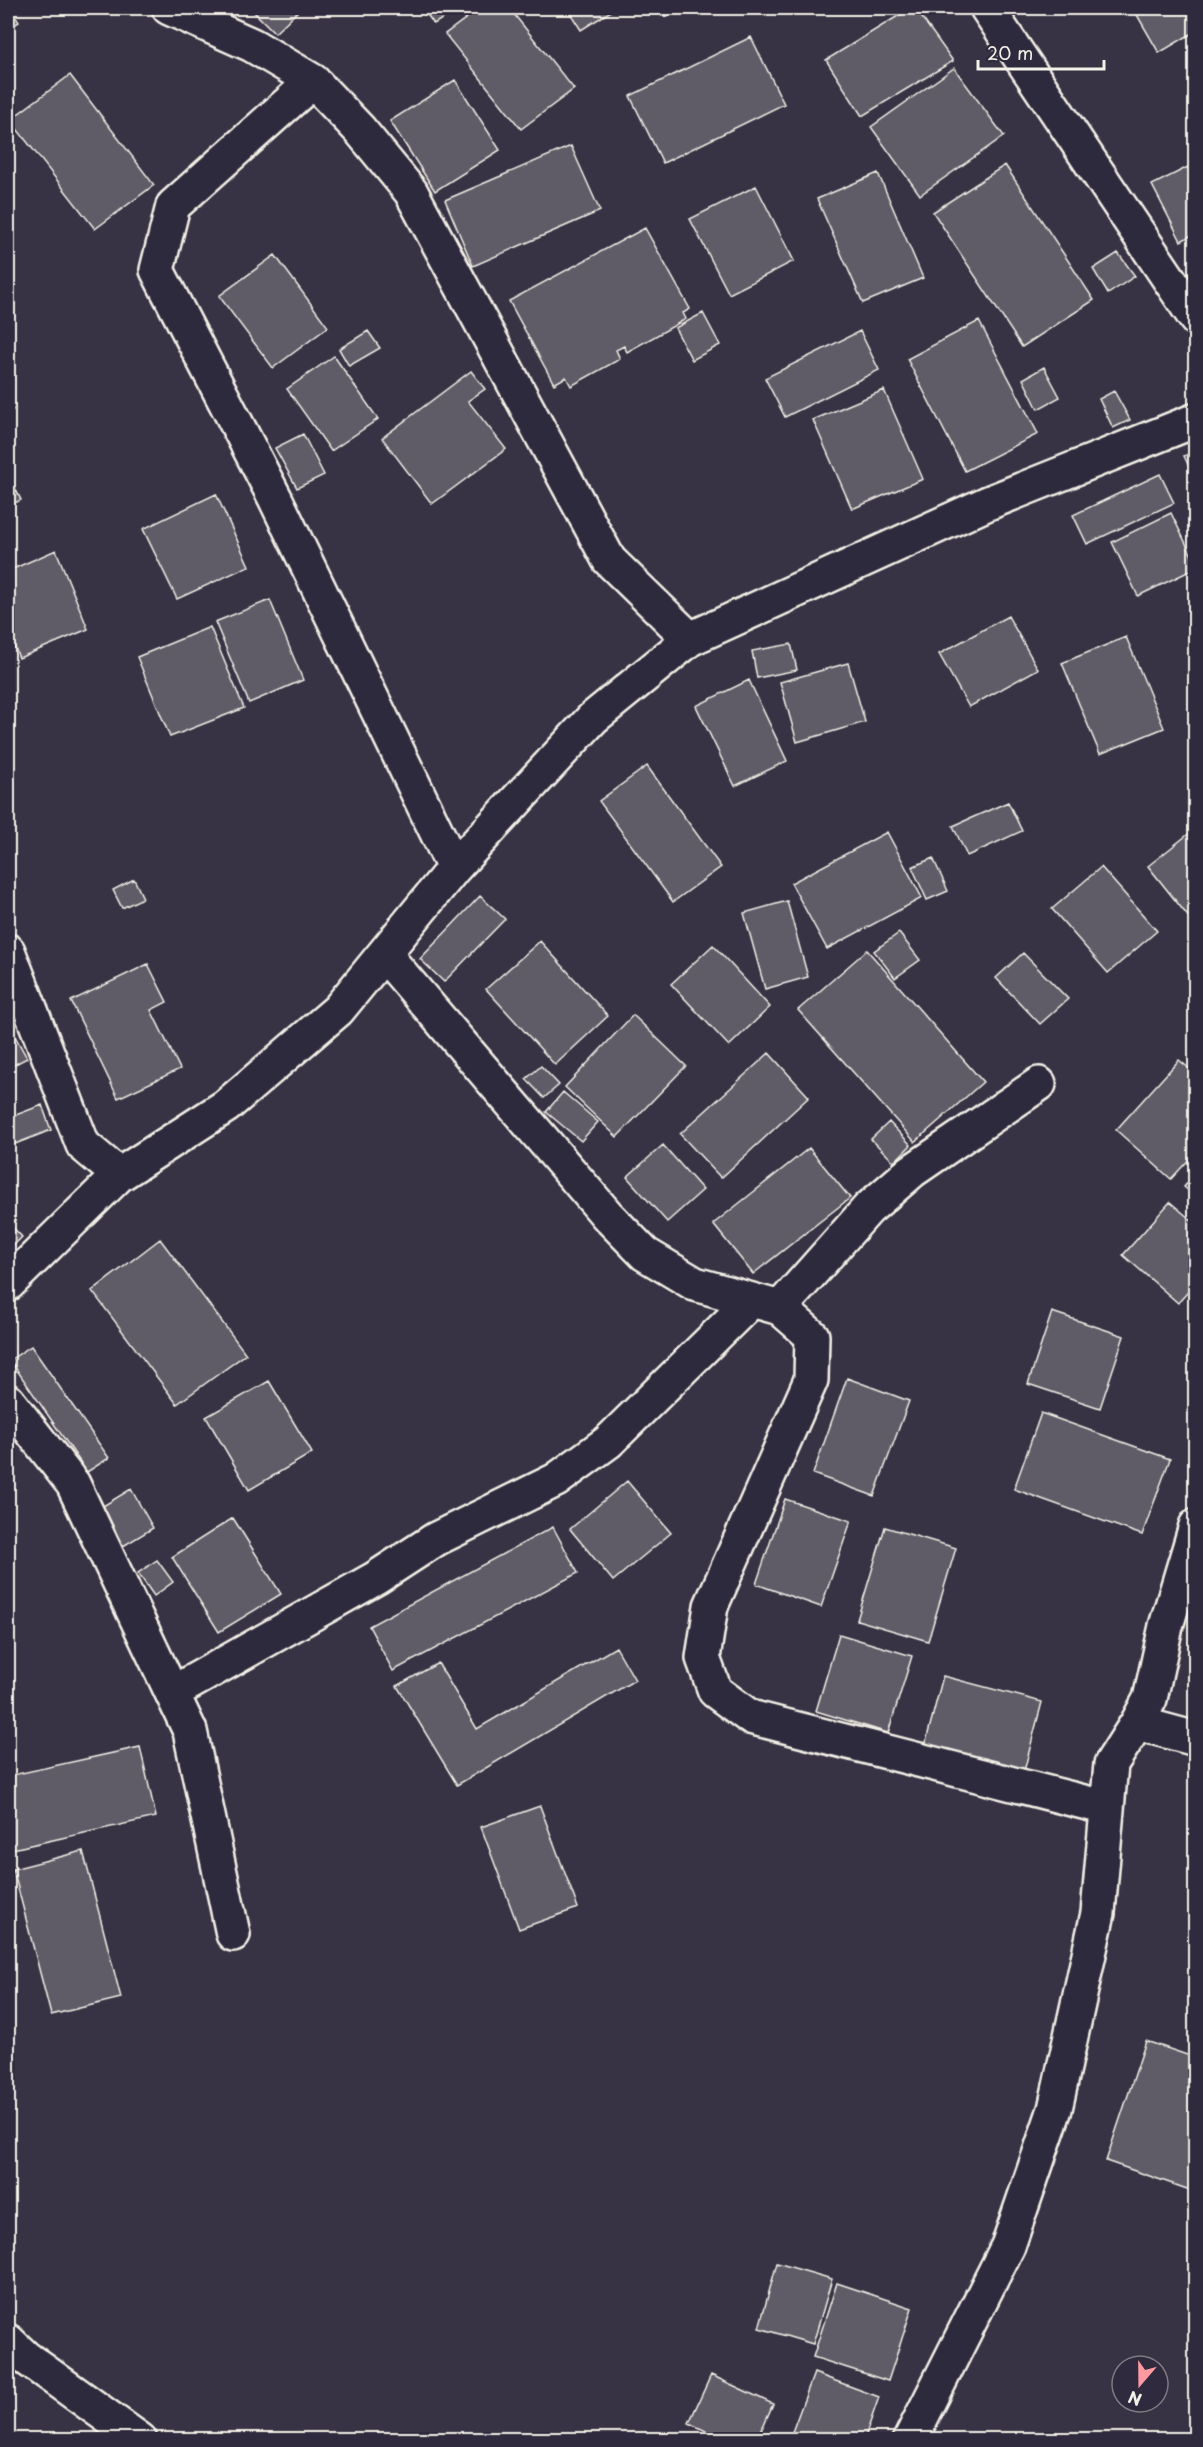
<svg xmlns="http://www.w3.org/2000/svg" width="1203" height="2447" font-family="'Playpen Sans',sans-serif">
<rect width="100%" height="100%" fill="#373244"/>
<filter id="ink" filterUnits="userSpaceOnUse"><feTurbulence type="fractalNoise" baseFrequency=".0167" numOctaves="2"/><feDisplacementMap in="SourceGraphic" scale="12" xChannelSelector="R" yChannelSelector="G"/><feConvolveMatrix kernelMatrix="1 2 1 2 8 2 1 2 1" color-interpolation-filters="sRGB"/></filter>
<g filter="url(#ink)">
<path fill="#5f5c67" stroke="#f4f1e8" stroke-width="1.5" d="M8,8H10L19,22L8,29Z
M250,8H301L275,33Z
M422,8H459L434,24Z
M480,8H509L574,89L521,129L445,34Z
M567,8H616L581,30Z
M659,8H679L665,17Z
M911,8H915L953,61L862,116L826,60Z
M1133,8H1196V31L1159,53Z
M751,37L784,104L663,163L630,96Z
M954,68L1004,136L920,195L871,127Z
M70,75L154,185L95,229L10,120Z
M455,80L500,150L435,191L390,121Z
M571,146L600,211L473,266L445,200Z
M1196,163V233L1181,241L1152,185Z
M1005,165L1094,300L1022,347L933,212Z
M878,173L923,278L863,303L817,199Z
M756,186L794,261L729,294L690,219Z
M645,228L690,309L683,313L686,319L627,352L624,346L616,350L620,359L571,386L566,377L554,384L509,301Z
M1118,253L1135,276L1108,294L1093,269Z
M275,255L328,327L273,368L219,296Z
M703,313L720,345L692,360L675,328Z
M979,321L1038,434L965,471L907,359Z
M368,331L380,348L349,366L339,349Z
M860,331L879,370L785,417L765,378Z
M334,356L378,419L331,451L287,389Z
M1044,367L1060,397L1038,409L1023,379Z
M471,371L485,389L468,401L506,449L432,504L382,438Z
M884,390L923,479L852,509L813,420Z
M1114,391L1130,420L1113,428L1099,399Z
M8,398L13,410L8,413Z
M303,434L324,475L297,488L275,448Z
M1196,451V476L1194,477L1184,456Z
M8,474L21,500L8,506Z
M1160,474L1174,503L1087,544L1073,515Z
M216,494L249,566L177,599L143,529Z
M1171,513L1196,564V568L1138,596L1112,542Z
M56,550L88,629L19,658L8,630V571Z
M270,600L303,680L249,703L215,622Z
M1008,616L1038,669L969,707L939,654Z
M210,627L244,708L170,737L137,657Z
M1126,637L1164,728L1100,754L1062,663Z
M791,644L797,670L757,678L752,651Z
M848,663L865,722L797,742L780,682Z
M749,680L787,761L735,786L696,706Z
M647,766L721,867L673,902L599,801Z
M1008,802L1022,831L967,856L953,826Z
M1196,828V917L1191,920L1148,866Z
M887,832L922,898L827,949L791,883Z
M933,858L948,891L927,900L912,867Z
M1101,867L1157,931L1108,973L1052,909Z
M134,879L143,898L122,908L113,890Z
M480,896L505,919L444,982L420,959Z
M787,901L808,977L765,989L744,913Z
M899,933L920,960L895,978L874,951Z
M540,941L608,1016L555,1065L486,989Z
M713,945L770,1007L729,1046L671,984Z
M867,950L983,1082L915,1142L798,1010Z
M1023,953L1068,999L1040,1024L996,978Z
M148,964L167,1002L151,1010L180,1069L118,1098L71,1001Z
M633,1015L686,1066L617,1137L565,1087Z
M10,1027L27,1058L8,1068V1028Z
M769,1053L809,1097L721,1178L680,1134Z
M1179,1060L1196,1074V1152L1171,1179L1116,1130Z
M541,1066L559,1085L544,1098L526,1079Z
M563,1092L598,1122L581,1141L546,1112Z
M42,1105L51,1130L15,1144L8,1126V1118Z
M889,1122L911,1145L894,1162L871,1139Z
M663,1145L703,1190L667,1222L627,1177Z
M809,1148L850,1198L753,1274L713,1224Z
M1196,1173V1197L1184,1187Z
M1170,1202L1196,1224V1283L1178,1303L1123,1255Z
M8,1222L22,1237L8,1251Z
M160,1239L246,1354L177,1404L92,1291Z
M1052,1312L1124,1336L1100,1408L1028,1384Z
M31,1346L109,1458L87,1472L10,1360Z
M847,1378L909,1401L874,1496L813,1474Z
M269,1381L312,1453L249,1490L206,1417Z
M1041,1413L1170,1459L1142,1535L1014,1489Z
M627,1481L671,1533L613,1581L570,1529Z
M131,1489L153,1528L120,1548L98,1509Z
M785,1499L851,1521L821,1607L756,1584Z
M233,1518L281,1594L219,1632L172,1557Z
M553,1527L578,1573L393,1671L369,1626Z
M885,1527L956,1548L928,1641L857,1620Z
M157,1560L173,1582L154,1596L138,1573Z
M839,1634L912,1656L888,1733L816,1711Z
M616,1647L635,1680L457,1785L397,1686L438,1663L477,1729Z
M943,1676L1042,1702L1023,1775L924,1749Z
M140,1747L156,1817L8,1850V1776Z
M540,1806L578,1908L519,1929L481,1827Z
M83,1851L121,1998L51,2015L13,1869Z
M1146,2041L1196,2058V2184L1193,2191L1106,2161Z
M777,2263L832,2279L813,2344L759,2328Z
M837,2283L912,2308L888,2381L813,2357Z
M814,2373L879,2397L864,2440H789Z
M711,2375L773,2404L757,2440H725L689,2423Z"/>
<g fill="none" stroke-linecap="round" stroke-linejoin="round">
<defs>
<path id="street" d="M169,8L252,45L313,81L360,130L411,192L609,560L690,639
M987,8L1196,319
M313,81L173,206L157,270L275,498L454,868
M8,951L83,1145L119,1175
M385,955L607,1215L645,1254L695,1284L780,1308L812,1336L811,1380L711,1606L703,1658L715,1691L750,1717L1107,1808
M8,1284L119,1175L226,1106L338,1010L454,868L593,718L690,639L988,503L1196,420
M780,1308L868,1209L912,1171L1039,1084
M8,1401L73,1484L190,1731L233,1934
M172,1693L376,1578L436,1539L556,1480L608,1442L752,1300
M1137,1723L1196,1739
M8,2341L26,2358L140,2440
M910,2440L1008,2246L1055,2109L1098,1913L1111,1764L1137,1723L1150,1699L1166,1626L1196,1526"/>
</defs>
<use href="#street" stroke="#f4f1e8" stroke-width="38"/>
<use href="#street" stroke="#2f2a3d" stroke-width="33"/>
</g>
</g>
<rect width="1203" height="2447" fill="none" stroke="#2f2a3d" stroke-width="30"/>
<rect x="15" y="15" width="1173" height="2417" fill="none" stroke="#f4f1e8" stroke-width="2" filter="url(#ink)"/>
<g transform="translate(1140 2384) rotate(200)"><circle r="28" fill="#2f2a3d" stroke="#7e7a81" stroke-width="1.5"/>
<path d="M0-4.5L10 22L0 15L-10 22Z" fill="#ff9aa2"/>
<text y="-9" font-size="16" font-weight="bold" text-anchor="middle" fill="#f4f1e8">N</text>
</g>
<path d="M978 60v9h126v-9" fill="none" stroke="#f4f1e8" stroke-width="3"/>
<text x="987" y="60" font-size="18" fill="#f4f1e8" stroke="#2f2a3d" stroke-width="4.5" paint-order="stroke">20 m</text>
</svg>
